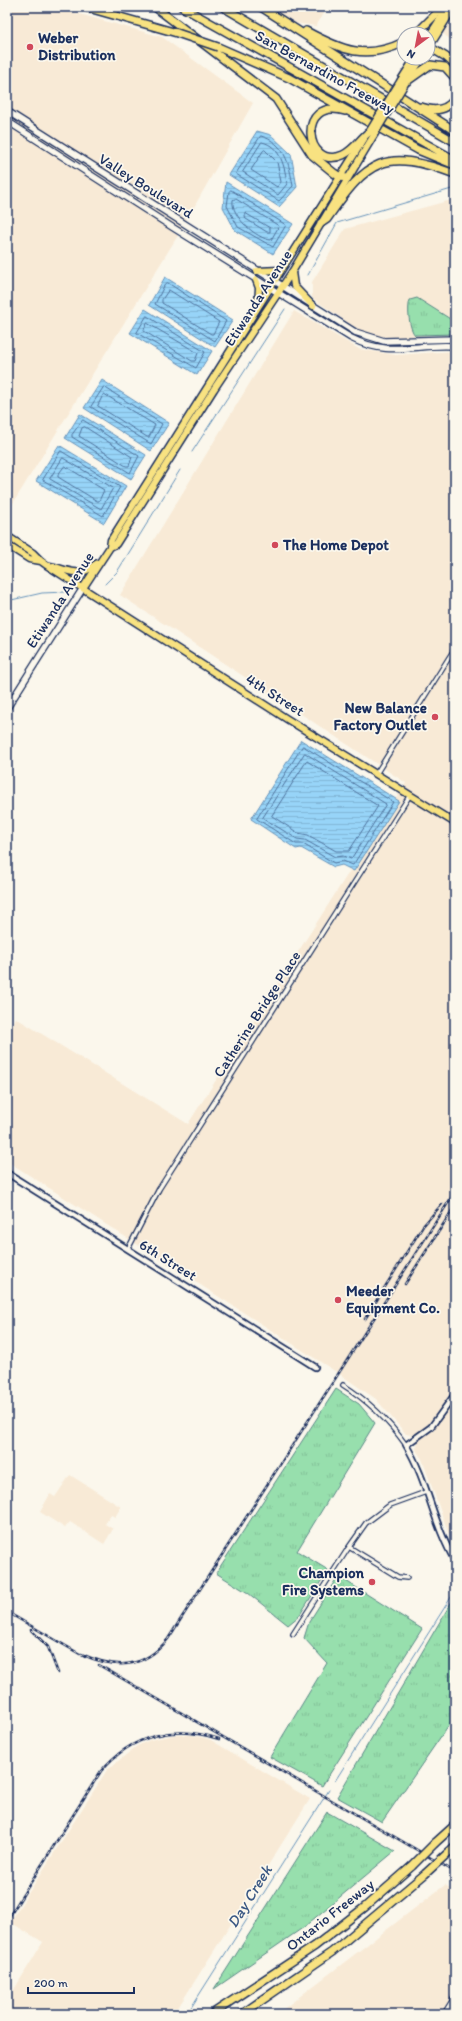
<svg xmlns="http://www.w3.org/2000/svg" width="462" height="2021" font-family="Itim,sans-serif">
<style>
.built{fill:#f8ead6}
.grass{fill:url(#grass-tufts);stroke:#598786}
.water{fill:url(#water-rules);stroke:#6592ba}
.lines{fill:none;stroke-linecap:round;stroke-linejoin:round}
.shore{stroke:#4d719c;stroke-width:1}
.stream{stroke:#6592ba;stroke-width:1}
.minor-casing{stroke:#1b2f5e;stroke-width:6}
.tertiary-casing{stroke:#1b2f5e;stroke-width:8}
.secondary-casing{stroke:#1b2f5e;stroke-width:8}
.primary-casing{stroke:#1b2f5e;stroke-width:9}
.motorway-casing{stroke:#1b2f5e;stroke-width:10}
.minor{stroke:#fbf7ec;stroke-width:3.5}
.tertiary{stroke:#fbf7ec;stroke-width:4.5}
.secondary{stroke:#fbf7ec;stroke-width:5.5}
.primary{stroke:#f8e281;stroke-width:6}
.motorway{stroke:#f8e281;stroke-width:7}
.rail-casing{stroke:#1b2f5e;stroke-width:2.5}
.rail{stroke:#fbf7ec;stroke-width:1;stroke-dasharray:3;stroke-linecap:butt}
.primary-bridge-casing{stroke:#1b2f5e;stroke-width:9;stroke-linecap:butt}
.motorway-bridge-casing{stroke:#1b2f5e;stroke-width:10;stroke-linecap:butt}
.primary-bridge{stroke:#f8e281;stroke-width:6}
.motorway-bridge{stroke:#f8e281;stroke-width:7}
.poi-dot{fill:#d1495b;stroke:#fbf7ec;stroke-width:1.5}
.labels{text-anchor:middle;stroke-width:3.5;stroke-linejoin:round;paint-order:stroke}
.poi-label{font-size:15px;font-weight:bold;fill:#1b2f5e;stroke:#fbf7ec;text-anchor:start}
.street-label{font-size:15px;fill:#1b2f5e;stroke:#fbf7ec}
.water-label{font-size:16px;font-style:italic;fill:#3a5884;stroke:#fbf7ec}
</style>
<defs>
<pattern id="grass-tufts" width="24" height="20" patternUnits="userSpaceOnUse"><rect width="24" height="20" fill="#97dfad"/><path d="M3 7l-1-3M5 7V3M7 7l1-3M15 17l-1-3M17 17v-4M19 17l1-3" fill="none" stroke="#82c097"/></pattern>
<pattern id="water-rules" width="6" height="5" patternUnits="userSpaceOnUse"><rect width="6" height="5" fill="#97d4f8"/><path d="M0 2.5h6" fill="none" stroke="#82b6d7"/></pattern>
</defs>
<rect width="100%" height="100%" fill="#fbf7ec"/>
<filter id="ink" filterUnits="userSpaceOnUse"><feTurbulence type="fractalNoise" baseFrequency=".025" numOctaves="2"/><feDisplacementMap in="SourceGraphic" scale="8" xChannelSelector="R" yChannelSelector="G"/><feConvolveMatrix kernelMatrix="1 2 1 2 8 2 1 2 1" color-interpolation-filters="sRGB"/></filter>
<g filter="url(#ink)">
<path class="built" d="M7 7H54L162 37 253 103 177 237 7 513Z
M270 7H328L316 26 295 23Z
M455 12V43L442 33Z
M455 199V334L415 336 396 339 369 334 356 328 312 298V282L345 229Z
M294 311 359 349 396 355 455 351V1546L448 1532 422 1459 416 1450 417 1444 412 1435 406 1434 376 1399 341 1375 7 1161V1033L16 1018 188 1124 406 783 120 595Z
M70 1475 121 1507 115 1517 111 1515 105 1524 113 1529 104 1544 70 1522 65 1528 40 1512 50 1494 55 1497Z
M174 1735H191L209 1739 310 1799 174 2014H7V2001L43 1942 10 1922 107 1770 137 1746 150 1740Z
M445 1885 455 1891V2014H277Z"/>
<path class="grass" d="M417 298 455 322V334L415 335C409 329 407 308 410 300Z
M336 1389 359 1404 375 1423 297 1551 328 1570 299 1616 288 1625 248 1593 216 1573Z
M338 1576 422 1629 322 1786 270 1757 327 1663 304 1638 309 1622Z
M455 1596V1716L382 1822 337 1797Z
M327 1812 395 1851 304 1927 214 1989Z"/>
<path class="water" d="M257 131 271 135 291 154 297 187 279 207 229 175Z
M226 182 293 224 273 254 235 230 223 207Z
M165 277 233 320 215 347 149 305Z
M145 309 212 351 197 375 130 333Z
M102 380 169 423 151 451 84 408Z
M80 414 146 455 131 479 65 438Z
M59 445 126 486 104 523 36 481Z
M301 740 399 801 354 871 342 865 334 867 301 848 296 849 251 819Z"/>
<g class="lines">
<path class="shore" d="M261 136C285 143 289 163 293 186L279 201 236 174Z
M262 142C281 146 285 168 287 184L278 195 243 172Z
M265 150 277 162 281 182 277 187 251 170 263 151Z
M231 190 286 225 273 247 238 227 227 206 229 192Z
M236 199 279 226 271 240C257 239 230 216 233 200Z
M245 213 270 228V232H267L246 219Z
M168 283 226 321 215 341 155 304 165 284Z
M169 290 219 322 213 334H211L162 303V300Z
M147 316 205 352 196 368 137 333Z
M147 323 198 353 195 361H192L144 331Z
M104 387 162 424 151 444 91 407Z
M104 394 155 425 149 437H147L98 406Z
M83 420 139 456 130 473 72 437V435Z
M85 427 132 457 129 466H126L79 436 82 428Z
M61 451 120 487 103 516 43 480Z
M63 458 113 488 101 509 50 479Z
M65 466 104 490 99 501H97L58 477V475Z
M303 746 393 802 353 865 343 861 334 863 303 844H296L257 819Z
M305 753 386 804 351 859 343 856 335 857 305 840 297 839 263 818Z
M307 761 378 806 349 851H336L308 835 298 833 272 816Z"/>
<path class="stream" d="M308 275 337 223 455 188
M192 452 285 309
M105 584 117 572 180 470
M7 601 42 593 66 592
M335 1781 455 1591
M187 2014 329 1790"/>
<defs>
<path id="minor" d="M376 774 455 648
M128 1249 159 1189 410 795
M343 1385C369 1401 388 1420 406 1445
M349 1547 398 1577 407 1578
M293 1634 349 1547 366 1523 390 1505 426 1492"/>
<path id="tertiary" d="M7 1173 315 1367
M455 1394 431 1427 406 1445C428 1481 433 1524 455 1561"/>
<path id="secondary" d="M7 111 355 332 384 341 455 339
M7 121 172 227 351 338C390 358 415 343 455 346
M7 708 83 588
M445 2014 455 1998"/>
<path id="primary" d="M428 38 448 7
M428 49 454 7
M408 79 422 58
M401 80 415 58
M257 271 280 270
M292 272 294 286 313 306
M256 280 259 288 258 304
M7 536 33 553 41 561 48 566 287 719 455 823
M7 545 29 559 41 561
M110 547 116 544 214 389 292 272 374 135
M50 566C62 568 76 576 87 570 92 567 95 564 100 562
M83 588 110 547 111 540 364 139"/>
<path id="motorway" d="M85 7 177 33
M155 7 276 99 312 155 334 173 340 177 347 178
M182 7 455 160
M223 7 455 142
M261 7 455 131
M306 31C341 50 366 61 404 42
M416 34 443 7
M428 46 446 57 455 65
M218 47 289 78 418 150 455 165
M406 82 430 65 445 67 455 78
M421 107C435 112 447 111 455 98
M345 111C296 96 304 172 343 155 354 150 360 139 369 132
M321 223 327 219C368 159 384 148 455 174
M435 1843 455 1825
M450 1851 455 1846
M212 2014 315 1946 365 1907 412 1866
M242 2014 332 1952 425 1874"/>
</defs>
<use href="#minor" class="minor-casing"/>
<use href="#tertiary" class="tertiary-casing"/>
<use href="#secondary" class="secondary-casing"/>
<use href="#primary" class="primary-casing"/>
<use href="#motorway" class="motorway-casing"/>
<use href="#minor" class="minor"/>
<use href="#tertiary" class="tertiary"/>
<use href="#secondary" class="secondary"/>
<use href="#primary" class="primary"/>
<use href="#motorway" class="motorway"/>
<defs>
<path id="rail" d="M405 1284 455 1206
M365 1319 423 1226 442 1204
M7 1612 85 1657
M31 1630 48 1647 58 1673
M81 1654C115 1669 143 1670 168 1639L455 1192
M99 1665 455 1872
M7 1920 101 1771C131 1735 175 1724 219 1739"/>
</defs>
<use href="#rail" class="rail-casing"/>
<use href="#rail" class="rail"/>
<defs>
<path id="primary-bridge" d="M369 132 401 80
M374 135 406 82"/>
<path id="motorway-bridge" d="M177 33 218 47
M412 1866 435 1843
M425 1874 450 1851"/>
</defs>
<use href="#primary-bridge" class="primary-bridge-casing"/>
<use href="#motorway-bridge" class="motorway-bridge-casing"/>
<use href="#primary-bridge" class="primary-bridge"/>
<use href="#motorway-bridge" class="motorway-bridge"/>
</g>
</g>
<g class="poi-dot">
<circle cx="30" cy="47" r="4"/>
<circle cx="275" cy="545" r="4"/>
<circle cx="435" cy="717" r="4"/>
<circle cx="338" cy="1300" r="4"/>
<circle cx="372" cy="1582" r="4"/>
</g>
<g class="labels">
<g class="poi-label">
<text x="38" y="43">Weber<tspan x="38" dy="17">Distribution</tspan></text>
<text x="283" y="550">The Home Depot</text>
<text x="427" y="713" text-anchor="end">New Balance<tspan x="427" dy="17">Factory Outlet</tspan></text>
<text x="346" y="1296">Meeder<tspan x="346" dy="17">Equipment Co.</tspan></text>
<text x="364" y="1578" text-anchor="end">Champion<tspan x="364" dy="17">Fire Systems</tspan></text>
</g>
<g class="street-label">
<text transform="translate(325 72) rotate(29)" y="5">San Bernardino Freeway</text>
<text transform="translate(146 186) rotate(32)" y="5">Valley Boulevard</text>
<text transform="translate(258 298) rotate(-57)" y="5">Etiwanda Avenue</text>
<text transform="translate(60 600) rotate(-57)" y="5">Etiwanda Avenue</text>
<text transform="translate(275 695) rotate(32)" y="5">4th Street</text>
<text transform="translate(257 1014) rotate(-57)" y="5">Catherine Bridge Place</text>
<text transform="translate(168 1260) rotate(32)" y="5">6th Street</text>
<text transform="translate(330 1915) rotate(-38)" y="5">Ontario Freeway</text>
</g>
<g class="water-label">
<text transform="translate(249 1896) rotate(-58)" y="6">Day Creek</text>
</g>
</g>
<rect width="462" height="2021" fill="none" stroke="#fbf7ec" stroke-width="24"/>
<rect x="12" y="12" width="438" height="1997" fill="none" stroke="#1b2f5e" stroke-width="1.5" filter="url(#ink)"/>
<g transform="translate(416 46) rotate(212)"><circle r="19" fill="#fbf7ec" stroke="#a1a7b3"/>
<path d="M0-3L7 15L0 10L-7 15Z" fill="#d1495b"/>
<text y="-6" font-size="11" font-weight="bold" text-anchor="middle" fill="#1b2f5e">N</text>
</g>
<path d="M28 1987v6h106v-6" fill="none" stroke="#1b2f5e" stroke-width="2"/>
<text x="34" y="1987" font-size="12" fill="#1b2f5e" stroke="#fbf7ec" stroke-width="3" paint-order="stroke">200 m</text>
</svg>
